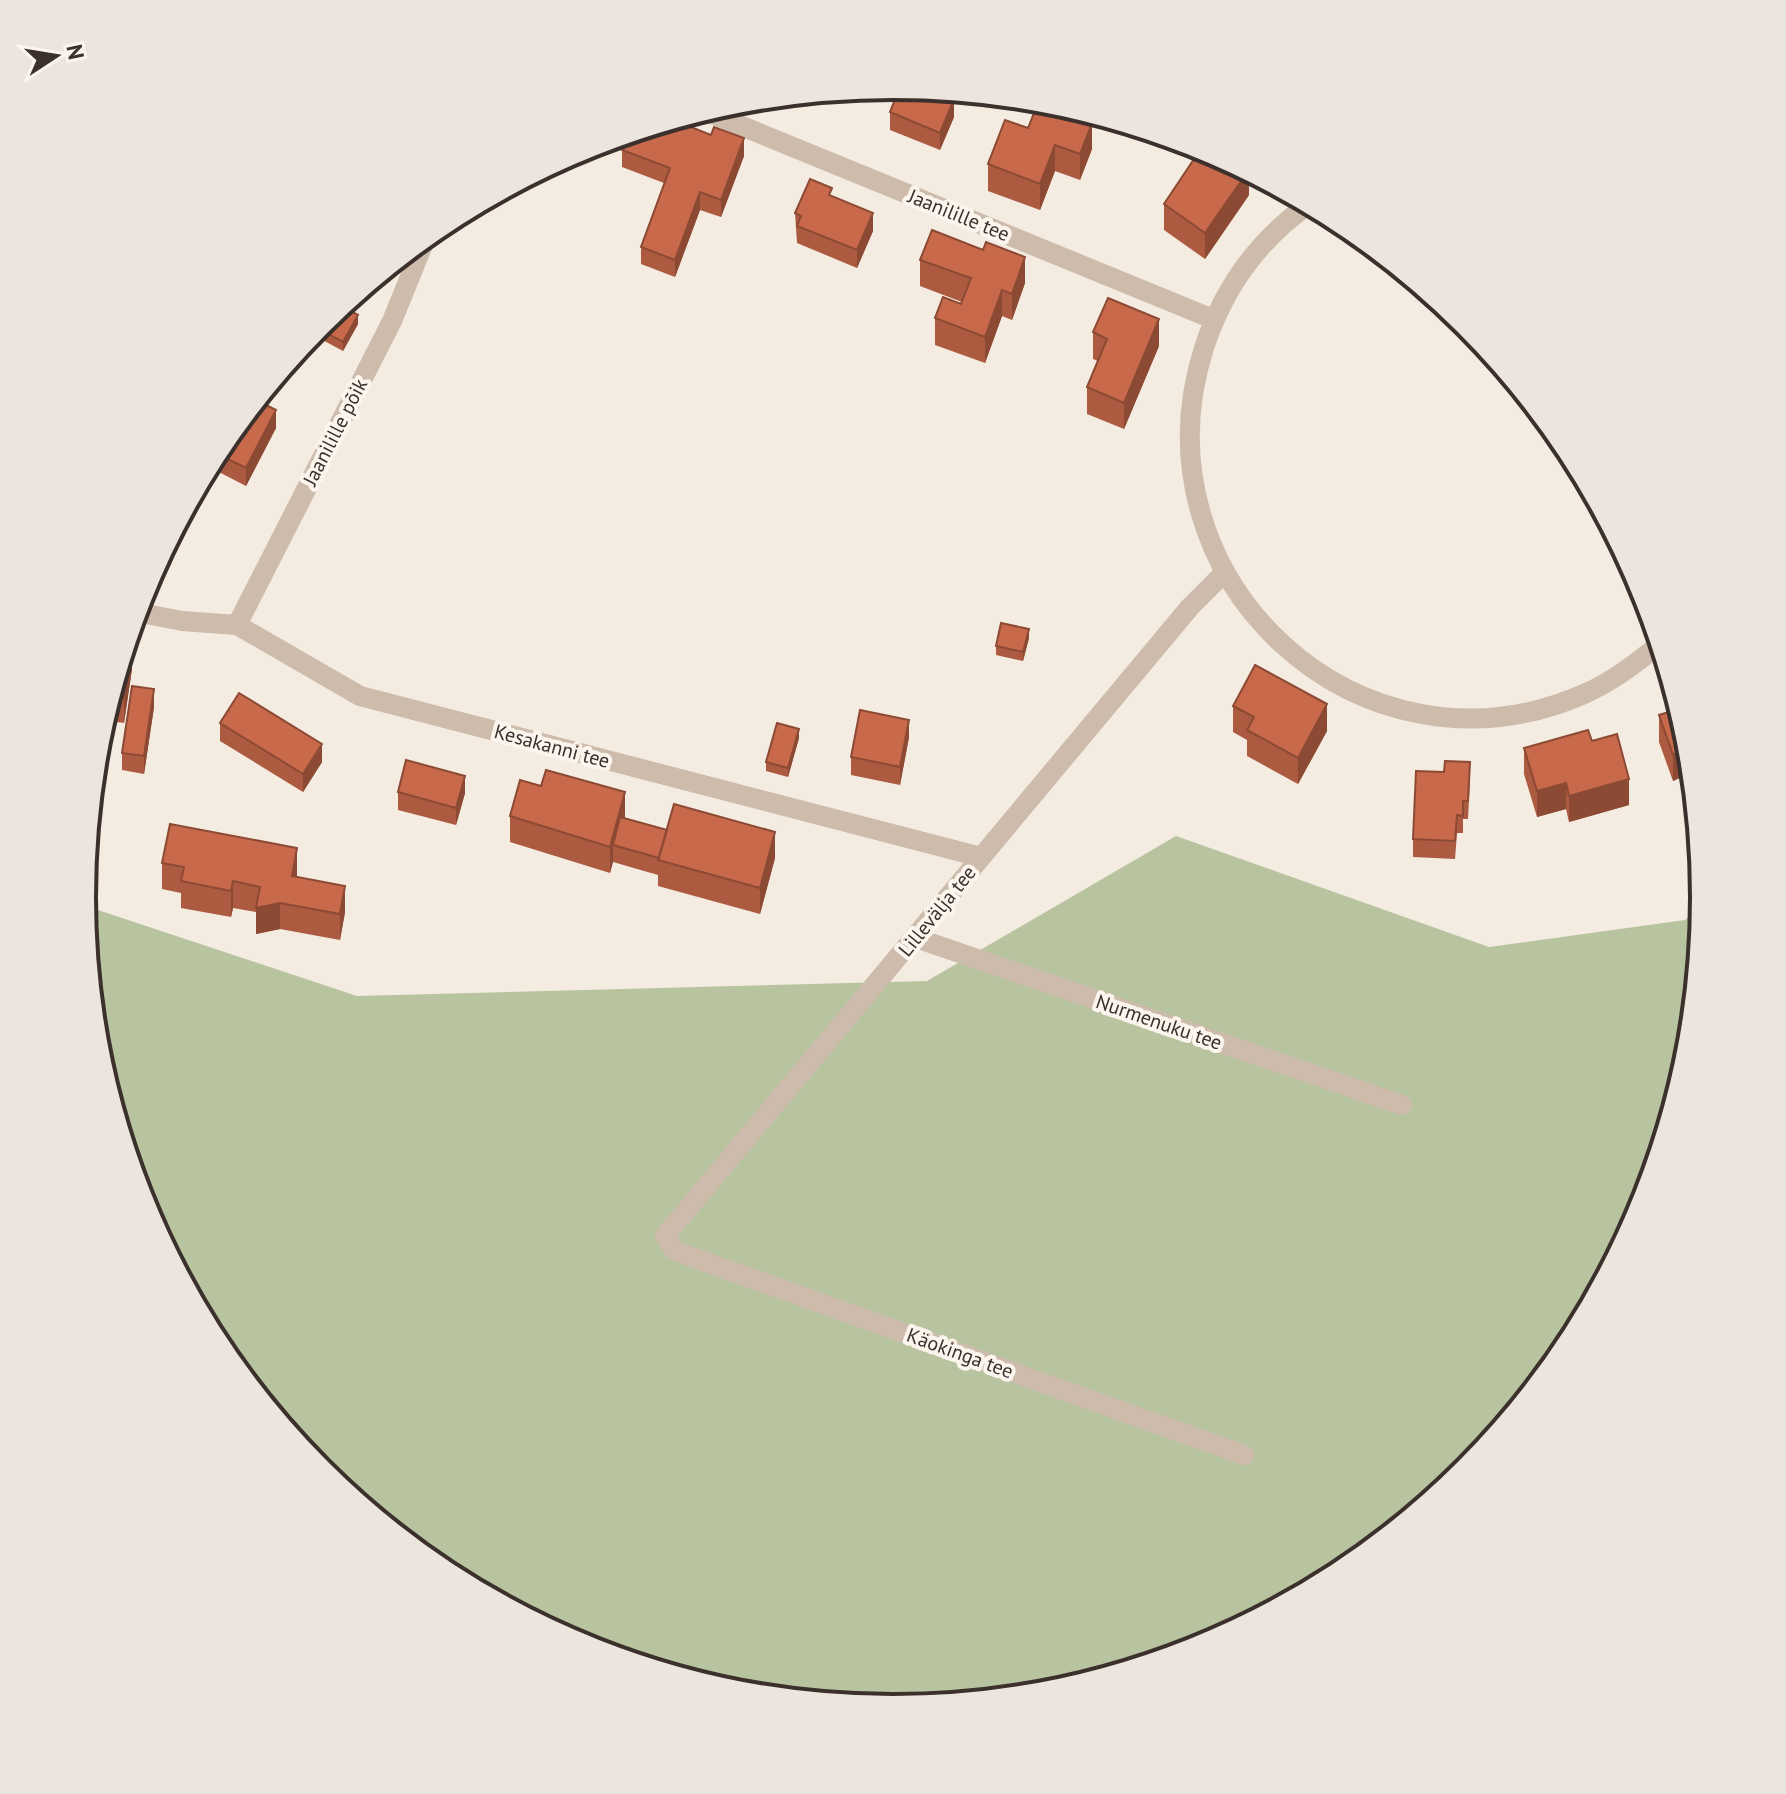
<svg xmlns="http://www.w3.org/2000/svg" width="1786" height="1794" font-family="'PT Sans',sans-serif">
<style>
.green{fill:#b8c4a0}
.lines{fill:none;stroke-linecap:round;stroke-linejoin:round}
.street{stroke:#cdbbac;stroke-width:20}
.wall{fill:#ac5a40}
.shaded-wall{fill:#8c4a34}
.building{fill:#c8694b;stroke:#8c4a34;stroke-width:2}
.labels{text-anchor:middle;stroke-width:8;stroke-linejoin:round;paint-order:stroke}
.street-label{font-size:20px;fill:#3b302b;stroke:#fbf5ee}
.rim{fill:none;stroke:#3b302b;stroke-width:4}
</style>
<rect width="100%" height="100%" fill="#f4ebe1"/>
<path class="green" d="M1176 836 1489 947 1685 920 1704 902 1688 1056 1642 1208 1567 1348 1466 1471 1343 1572 1203 1646 1051 1692 893 1708 734 1692 582 1646 442 1571 319 1470 218 1347 144 1207 98 1055 82 896 95 909 357 996 927 981Z"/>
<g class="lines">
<path class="street" d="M705 111 1213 319
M1309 204C1258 240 1223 289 1204 348 1130 579 1361 792 1584 694 1612 682 1636 663 1660 644
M1223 574 1190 607 665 1236 675 1251 1244 1455
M136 612 182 621 237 625 360 696 981 857
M237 625 392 321 427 235
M916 938 1402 1105"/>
</g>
<path class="wall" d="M827 93 824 101 808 94Z
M890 112 954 117 940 150 890 130Z
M1028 128 1092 149 1080 180 1055 171 1040 210 988 191V164Z
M622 150 744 156 721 217 700 210 675 277 641 264V247L664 183 622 167Z
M1249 172V195L1205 259 1164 230V204Z
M832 196 873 231 857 268 797 243 795 213Z
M920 260 1025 283 1012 320 1002 316 985 363 935 345V318L961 304 962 302 920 286Z
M358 324 343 351 317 337V328Z
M1093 332 1159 346 1124 429 1087 414V387L1098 361 1093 359Z
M276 428 246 486 213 469V458L219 446Z
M1029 638 1023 661 996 655V646Z
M127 642 132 669 124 723 103 720Z
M1233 706 1327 731 1298 784 1247 756V740L1233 732Z
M154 707 144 774 122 770V753Z
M1659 715 1688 739 1692 772 1673 781 1659 742Z
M220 723 322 762 303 792 220 741Z
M909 737 900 785 851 775V757Z
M799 738 788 777 766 771V762Z
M1592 741 1629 805 1569 822 1566 809 1537 817 1524 774V748Z
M1470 780 1468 819H1463V833H1457L1455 859 1413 857V839Z
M398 792 465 793 456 825 398 810Z
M510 816 625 819 775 858 760 914 658 886V875L613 862 610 873 510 842Z
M162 863 297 874V877L345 912 340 940 280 929 256 934V912L233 908 231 917 181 908V893L162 889Z"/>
<path class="shaded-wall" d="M954 99V117L940 150V133Z
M1092 123V149L1080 180V154Z
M744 138V156L721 217V200Z
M1055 145V171L1040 210V184Z
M1248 171 1249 172V195L1205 259V233Z
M700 192V210L675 277V260Z
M873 213V231L857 268V250Z
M1025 257V283L1012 320V294Z
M1002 290V316L985 363V337Z
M358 315V324L343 351V342Z
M1159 319V346L1124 429V403Z
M276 410V428L246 486V468Z
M1029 629V638L1023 661V652Z
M132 642V669L124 723V697Z
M154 689V707L144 774V756Z
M1327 704V731L1298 784V758Z
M909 720V737L900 785V767Z
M799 729V738L788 777V768Z
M322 744V762L303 792V774Z
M1689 747 1692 772 1673 781V755Z
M465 776V793L456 825V808Z
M1629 779V805L1569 822V796Z
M1566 783V809L1537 817V791Z
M625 792V818L613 845V862L610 873V847Z
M775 832V858L760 914V888Z
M297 848V874L292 902V876Z
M233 881V908L231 917V891Z
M345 886V912L340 940V914Z
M280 903V929L256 934V908Z"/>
<path class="building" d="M900 87 929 90 954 99 940 133 890 112Z
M1038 103 1092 123 1080 154 1055 145 1040 184 988 164 1005 120 1028 128Z
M673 120 711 135 714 127 744 138 721 200 700 192 675 260 641 247 670 168 622 150 627 134Z
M1202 147 1248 171 1205 233 1164 204Z
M810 179 832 188 829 195 873 213 857 250 797 226 801 216 795 213Z
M932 230 983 250 986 242 1025 257 1012 294 1002 290 985 337 935 318 943 297 961 304 971 278 920 260Z
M1108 298 1159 319 1124 403 1087 387 1107 339 1093 332Z
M341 306 358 315 343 342 317 328 320 323Z
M256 400 276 410 246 468 215 453 219 446Z
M1001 623 1029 629 1023 652 996 646Z
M127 642H132L124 697 111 695Z
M1255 665 1327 704 1298 758 1247 730 1254 717 1233 706Z
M132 686 154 689 144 756 122 753Z
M239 693 322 744 303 774 220 723Z
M1679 709 1688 739 1689 747 1673 755 1659 715Z
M860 710 909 720 900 767 851 757Z
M777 723 799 729 788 768 766 762Z
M1588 730 1592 741 1617 734 1629 779 1569 796 1566 783 1537 791 1524 748Z
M406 760 465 776 456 808 398 792Z
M1445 761 1470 762 1468 801H1463V816L1457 815 1455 841 1413 839 1416 771 1444 772Z
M546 770 625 792 610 847 510 816 520 780 541 786Z
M674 804 775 832 760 888 658 860Z
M620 817 667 830 659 858 613 845Z
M170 824 297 848 292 876 345 886 340 914 280 903 256 908 260 887 233 881 231 891 181 881 184 867 162 863Z"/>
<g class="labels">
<g class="street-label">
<text transform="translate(959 215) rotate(22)" y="7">Jaanilille tee</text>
<text transform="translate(335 432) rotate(-63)" y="7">Jaanilille põik</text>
<text transform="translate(552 746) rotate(15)" y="7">Kesakanni tee</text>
<text transform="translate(937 911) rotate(-51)" y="7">Lillevälja tee</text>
<text transform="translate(1159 1022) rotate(19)" y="7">Nurmenuku tee</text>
<text transform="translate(960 1353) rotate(20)" y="7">Käokinga tee</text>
</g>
</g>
<path d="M0 0H1786V1794H0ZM96 897a797 797 0 1 1 1594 0a797 797 0 1 1-1594 0Z" fill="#ece5de" fill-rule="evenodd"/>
<path class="rim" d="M96 897a797 797 0 1 1 1594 0a797 797 0 1 1-1594 0Z"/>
<g transform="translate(56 56) rotate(78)" stroke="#fbf5ee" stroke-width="6" paint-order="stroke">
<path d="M0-6L14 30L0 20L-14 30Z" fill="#3b302b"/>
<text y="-12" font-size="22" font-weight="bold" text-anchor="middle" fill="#3b302b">N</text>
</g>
</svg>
